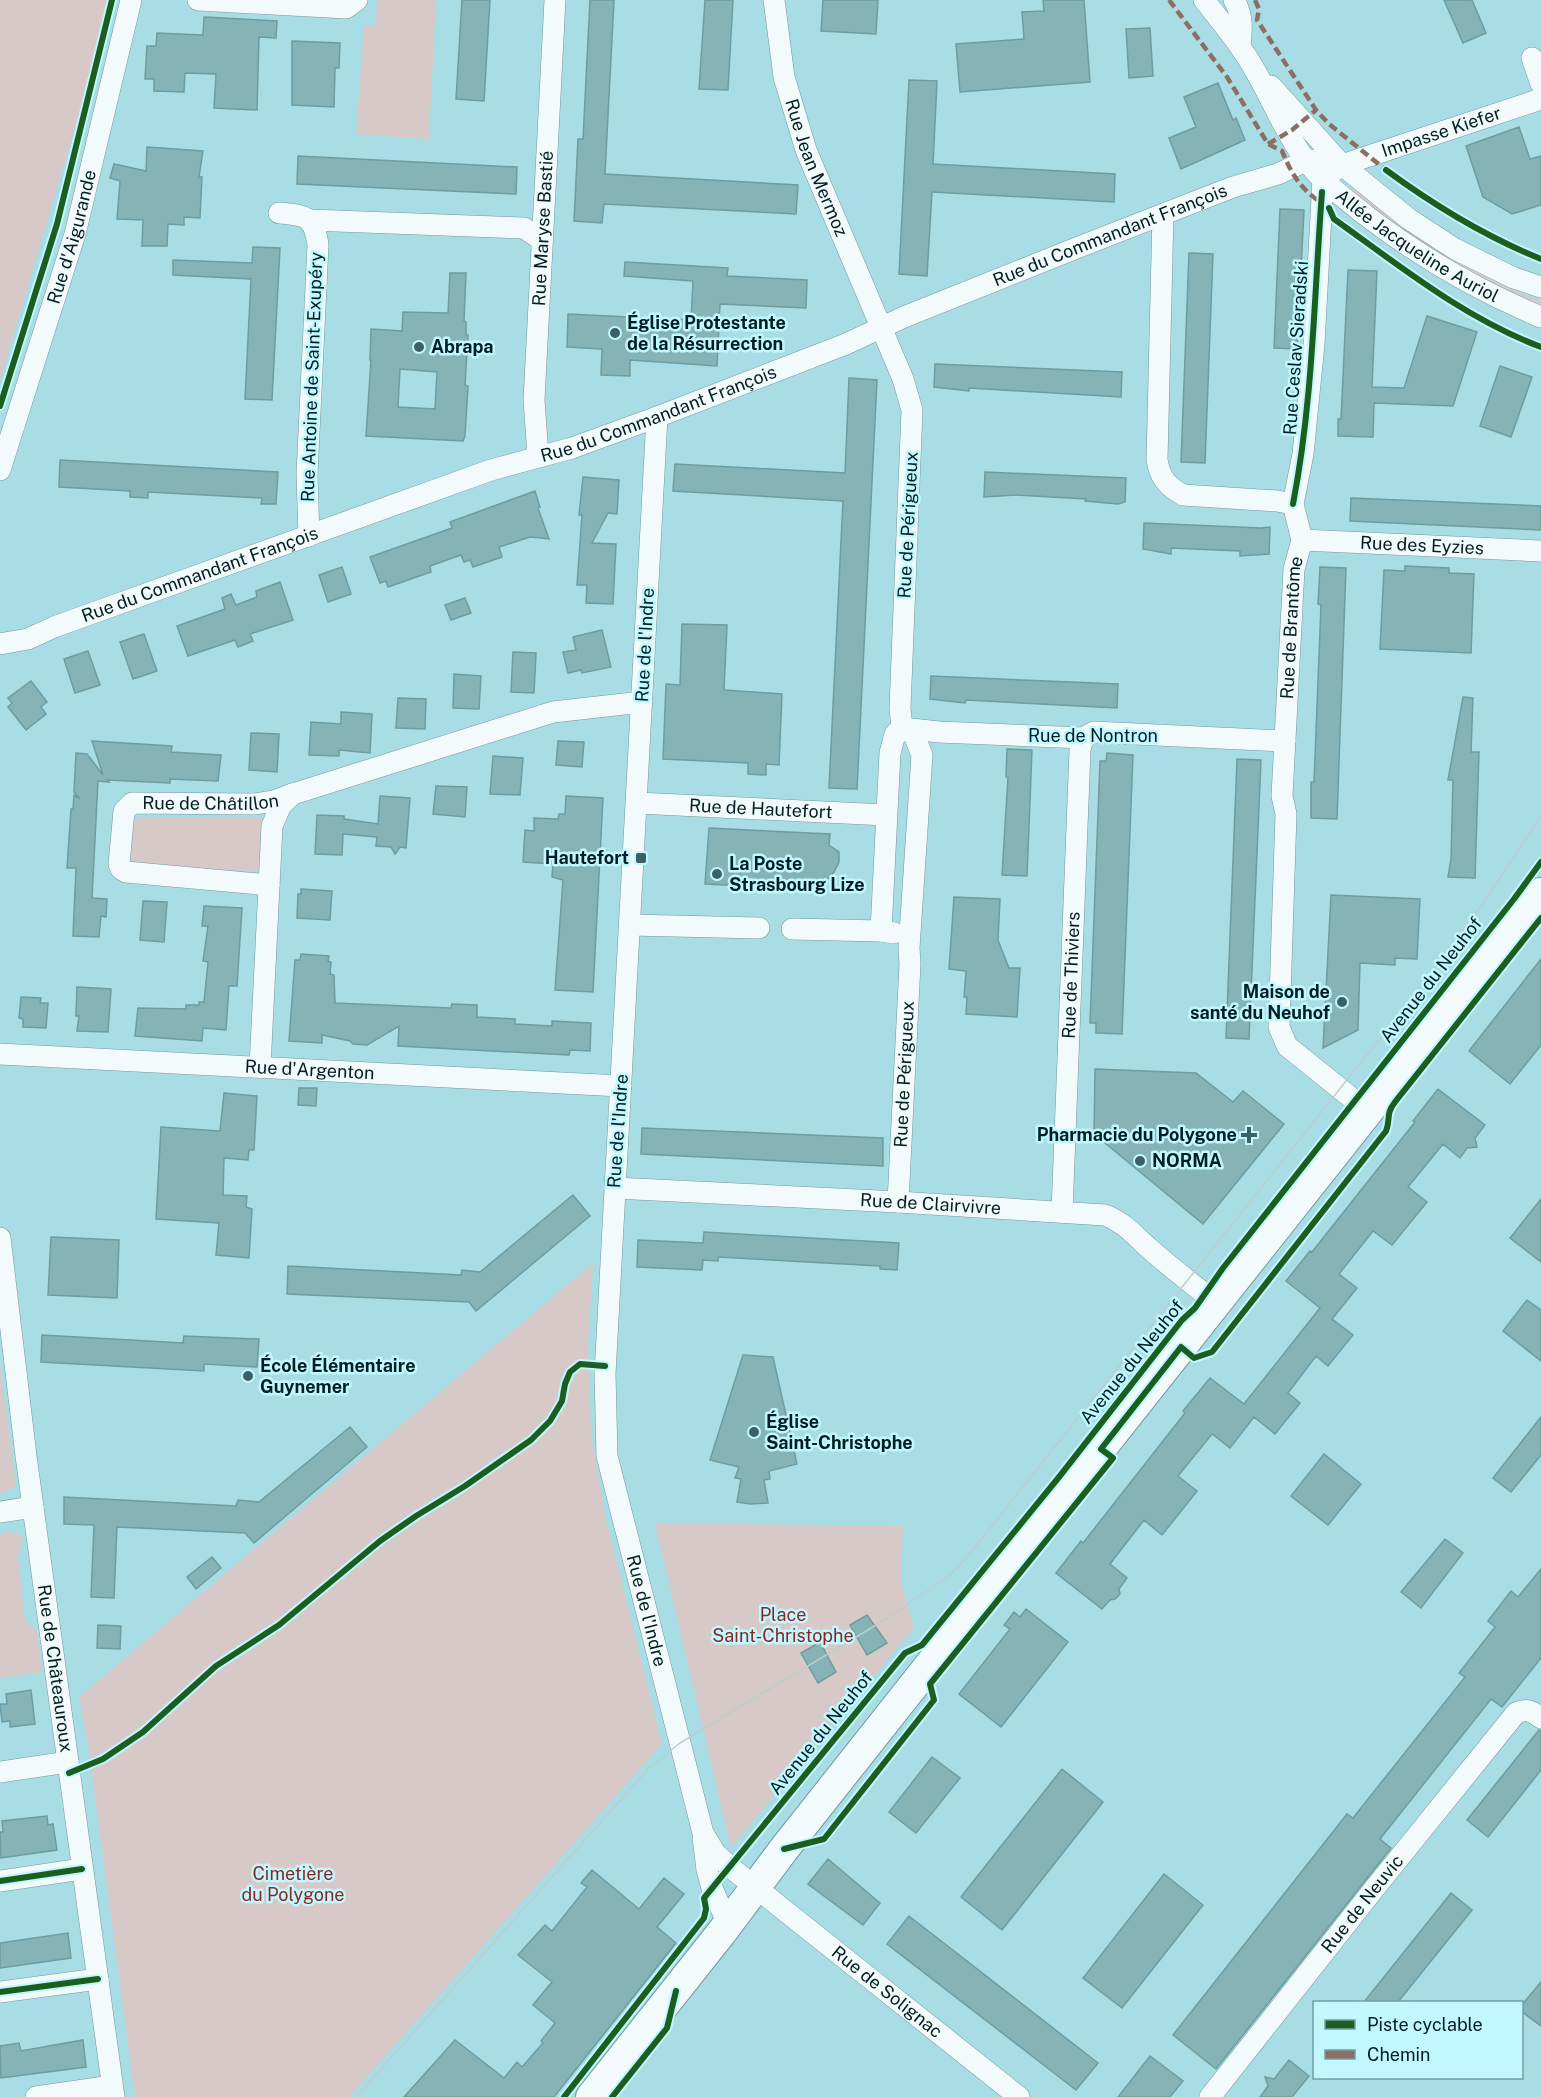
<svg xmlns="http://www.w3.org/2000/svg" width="1541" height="2097" font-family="'Public Sans',sans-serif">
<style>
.green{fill:#d6c9c8}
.building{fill:#86b4b6;stroke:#6f9c9e;stroke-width:1.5;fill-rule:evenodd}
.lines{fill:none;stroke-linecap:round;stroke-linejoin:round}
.street-casing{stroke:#73989e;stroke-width:22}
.secondary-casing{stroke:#73989e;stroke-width:32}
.street{stroke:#f2fafb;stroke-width:21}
.secondary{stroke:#f2fafb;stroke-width:30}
.tram{stroke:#bdcdcf;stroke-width:1.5}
.quiet{stroke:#8d6e63;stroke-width:4.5;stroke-dasharray:9 4.5;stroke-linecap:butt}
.cycleway-casing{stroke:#c1f7ff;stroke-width:10}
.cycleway{stroke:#1b5e20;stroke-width:6}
.poi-dot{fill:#3b6167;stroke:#c1f7ff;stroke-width:2}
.labels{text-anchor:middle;stroke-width:5;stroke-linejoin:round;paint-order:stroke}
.street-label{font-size:18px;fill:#001e23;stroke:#c1f7ff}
.poi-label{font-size:18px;font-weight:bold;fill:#001e23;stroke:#c1f7ff;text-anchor:start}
.park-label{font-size:18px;fill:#892721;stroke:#c1f7ff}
</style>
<rect width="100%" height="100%" fill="#a9dde5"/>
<path class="green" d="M0 0H113L0 381Z
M377 0H436L429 139 356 134 364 25H376Z
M1355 187C1413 232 1471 276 1541 301V306L1494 286 1437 255 1349 193Z
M261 817 264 820 262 866 257 871 135 865 132 860 133 823 138 818Z
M593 1263 588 1345 591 1432 606 1520 662 1744 349 2097H135L88 1744 79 1697Z
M0 1364 16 1486 0 1494Z
M655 1523 903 1526 901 1582 914 1628 731 1848Z
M7 1531 23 1536 18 1558 25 1620 37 1632 42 1672 0 1678V1535Z"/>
<path class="building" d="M462 0H490L484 101 456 99Z
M590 0H614L605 174 798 185 796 214 604 204 602 223 574 221 578 139H583Z
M705 0H733L728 90 699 89Z
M823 0H878L876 34 821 31Z
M1043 0H1084L1090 82 960 92 956 44 1024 39 1022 12 1044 11Z
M1444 0H1472L1486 33 1463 43Z
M204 17 277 21 276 38 259 37 257 110 214 108 216 74 185 73 184 92 154 91V79H145L147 46H156L157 33 203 35Z
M1150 28 1153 76 1129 78 1126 29Z
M292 41 340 43 339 68H335L334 107 292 105Z
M909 80 937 81 933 164 1115 174 1114 202 932 192 927 276 899 274Z
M1218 83 1233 120 1236 118 1245 140 1181 169 1169 138 1196 127 1184 97Z
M1519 127 1530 159 1541 156V205L1512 214 1483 197 1466 146Z
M147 147 203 151 199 177H202L200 218 184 217V225L168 224 167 246H142L143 220 117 219 120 181 110 178 114 164 146 171Z
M298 156 517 167 516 194 297 184Z
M1280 209 1304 210 1297 349 1274 348Z
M253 247 280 248 272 400 245 399 251 279 173 275V260L252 263Z
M1189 253 1213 254 1205 463 1181 462Z
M625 262 728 268 727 276 807 280 806 308 720 304 717 366 630 360V376L601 375 602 349 567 347 568 314 691 320 693 281 624 276Z
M1348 270 1377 271 1372 387 1404 388 1427 316 1477 332 1453 406 1374 403 1373 437 1338 436V419H1341Z
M450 273H466L464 321 466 322V335H468L465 385 468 386 465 436 463 441 366 436 371 360H370L371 329 402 331 403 312 448 313ZM400 369 437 372 435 409 398 407Z
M935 364 1122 372 1121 397 969 388V391L934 387Z
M1500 366 1532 377 1511 437 1480 426Z
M849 378 877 380 857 789 829 788 843 501 673 491 675 464 845 473Z
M60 460 278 472 276 504H261L262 498 148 492V498L130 497V491L59 487Z
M985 472 1126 478 1125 502 1118 504 1085 501 1086 499 1016 495 984 497Z
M583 477 619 480 617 514 608 513 592 543 616 544 613 604 586 603 587 585H577L582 515H579Z
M535 491 540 507 538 508 549 539 530 537 499 547 502 557 473 567 470 560 464 562 461 555 430 566 431 572 388 587 386 581 380 583 370 557 452 528 450 522Z
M1351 498 1541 506V530L1350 521Z
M1144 523 1261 528 1270 527 1269 554 1240 556V551L1171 548V554L1143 549Z
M1405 566 1449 568V573L1474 574 1471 653 1380 649 1384 570 1405 571Z
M342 567 351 594 328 602 319 575Z
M1320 567 1346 568 1337 819 1311 818V782H1314L1321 605 1318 604Z
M280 582 293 620 250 634 253 641 238 647 235 640 188 656 177 626 225 609 222 598 231 594 236 605 257 597 256 591Z
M465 598 471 613 451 620 445 605Z
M682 624 727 625 724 690 782 694 779 765 766 764V775L748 774V763L663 759 666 684 680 685Z
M602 630 611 667 582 673 581 670 568 673 563 652 576 650 573 637Z
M144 634 157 671 133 679 120 642Z
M88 651 100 685 75 693 64 659Z
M513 652 536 653 534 693 511 692Z
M454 674 481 676 479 709 453 708Z
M931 676 1118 684 1117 708 966 700 965 703 930 699Z
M31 681 47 702 41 707 46 714 26 730 8 707 12 703 8 698Z
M1463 697 1473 698 1471 752H1479L1475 878 1448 877 1451 859 1453 780H1448Z
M398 698 426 699 425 729 396 728Z
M341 712 372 714 370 753 339 750V756L309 755 311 722 341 724Z
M251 733 279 734 277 772 249 770Z
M92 741 172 746 171 752 221 755 218 781 170 779V783L107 780 109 782 98 781 92 898 107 899 106 917 101 916 99 937 73 936 76 868H67L71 809H73L74 795 80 799 74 792 76 753 87 754 103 775Z
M558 741 584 742 582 767 556 765Z
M1007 749 1032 750 1027 876 1002 875 1008 777H1006Z
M1107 753 1133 755 1122 1034 1096 1033V1023H1090L1100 761H1106Z
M493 756 523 758 520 795 490 794Z
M1237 759 1261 760 1249 1039 1226 1038Z
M436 786 467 787 465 817 433 814Z
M380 796 410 798 406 848 400 847 395 854 391 847 376 846 377 837 343 834 342 855 315 854 317 815 344 816V819L378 824Z
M566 796 603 798 593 992 555 990 563 880 552 877 553 864 523 862 525 830 534 831V818L558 819 559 814H565Z
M709 828 830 834 829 845 839 852V862L834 872 825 882 814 887 802 889 705 884Z
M301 889 332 891 330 920 297 918 298 894H301Z
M1331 895 1420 899 1417 959 1395 958V965L1360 963 1358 1030 1323 1048Z
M954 897 1000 899 998 940 1009 968H1020L1017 1017 966 1014 967 997H964L966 971 949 969Z
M143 901 167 902 164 942 140 940Z
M204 906 242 908 237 986H229L226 1030 203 1028 202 1041 135 1036 138 1008 186 1009V1005H199V1002H204L208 962 203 961 208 926H202Z
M301 954 329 956 328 961 331 962 330 974 334 975 335 1003 451 1008 452 1004 477 1005V1017L515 1019V1024L552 1026V1021L591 1023 590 1051 570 1050 569 1055 398 1046 399 1026 367 1045 353 1044 350 1041 322 1035V1043L289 1041 295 960H300Z
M1541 959V1045L1510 1084 1469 1051Z
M77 987 111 989 108 1032 77 1031 79 1016H76Z
M21 997 41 998 40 1003H48L46 1028 23 1027V1019L19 1018Z
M1095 1069 1196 1073 1233 1102 1243 1091 1284 1124 1203 1224 1094 1134Z
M299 1088H317L316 1106 298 1105Z
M1438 1089 1485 1125 1475 1138 1477 1147 1467 1148 1460 1158 1443 1144 1408 1187 1427 1202 1392 1245 1373 1231 1339 1274 1357 1288 1332 1319 1353 1335 1328 1366 1316 1356 1288 1393 1300 1403 1275 1434 1254 1417 1230 1448 1212 1434 1178 1476 1197 1491 1162 1535 1144 1520 1110 1564 1127 1578 1119 1589 1120 1594 1115 1599 1110 1600 1102 1609 1056 1573 1081 1541 1083 1543 1185 1413 1183 1411 1210 1378 1244 1404 1320 1308 1286 1281 1310 1251 1312 1252 1415 1122 1413 1121Z
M224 1093 257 1096 254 1150H249L248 1160 224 1158 223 1195 247 1196 246 1207 252 1209 249 1258 216 1255 219 1223 156 1219 161 1127 220 1131Z
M642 1128 883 1138V1166L641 1154Z
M573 1195 590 1216 476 1311 469 1302 287 1294 288 1266 461 1275 462 1270 480 1272Z
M1541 1199V1262L1510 1238Z
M704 1232 899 1243 897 1270 880 1269V1266L718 1257V1261L703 1260 702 1270 637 1267 638 1240 703 1243Z
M51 1237 119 1240 117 1298 48 1295Z
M1527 1300 1541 1310V1361L1503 1331Z
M42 1335 183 1343 184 1336 259 1339 257 1367 204 1364V1371L41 1362Z
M743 1355 773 1357 797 1464 769 1471 770 1479 764 1480 768 1503 751 1504 737 1502 741 1479 735 1478 739 1467 710 1460Z
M1541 1417V1455L1511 1492 1493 1478Z
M350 1427 367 1447 254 1543 245 1533 117 1527 114 1598 91 1597 94 1525 64 1524V1497L236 1506 238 1500 259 1502Z
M1324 1454 1361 1484 1328 1525 1291 1496Z
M1445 1539 1463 1553 1421 1608 1401 1592Z
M212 1557 221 1568 196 1589 187 1577Z
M1541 1569V1658L1502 1707 1491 1699 1380 1839 1391 1848 1216 2069 1173 2035 1347 1814 1353 1818 1465 1677 1459 1673 1495 1627 1488 1621 1511 1591 1518 1597Z
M1026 1609 1068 1642 1001 1727 959 1694 1010 1629 1004 1625 1014 1612 1020 1617Z
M867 1615 887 1643 867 1655 850 1625Z
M98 1625 121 1626 120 1649 97 1648Z
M820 1642 836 1672 818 1683 801 1653Z
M31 1690 35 1724 10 1727V1721L2 1722 0 1704H7L6 1694Z
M1539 1730 1541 1731V1770L1488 1837 1467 1820Z
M932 1757 960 1778 916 1833 889 1812Z
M1062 1769 1103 1802 1002 1930 961 1897Z
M47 1816 48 1825 53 1824 57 1850 1 1858 0 1832H3L2 1821Z
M828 1859 880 1903 863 1925 808 1884Z
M592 1870 639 1909 664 1878 684 1894 657 1927 676 1943 554 2097H404L455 2040 504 2078 517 2062 522 2067 543 2043 541 2041 555 2023 533 2005 552 1982 518 1955 545 1925 552 1931 587 1887 581 1883Z
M1164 1874 1203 1905 1122 2008 1083 1978Z
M1451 1893 1472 1910 1398 2002H1364Z
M909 1916 1098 2063 1076 2090 887 1944Z
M68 1933 71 1958 0 1968V1943Z
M1541 1982V2026L1521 2011V2006Z
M83 2040 86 2067 1 2078 0 2046 19 2043 21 2051Z
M1150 2056 1183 2081 1170 2097H1118Z
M1289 2060 1309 2076 1292 2097H1260L1268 2086 1265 2077 1274 2079Z"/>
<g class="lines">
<defs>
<g id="street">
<path d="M198 0 346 8 357 0"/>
<path id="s1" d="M774 0 784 77 806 150 903 379 912 410 900 708 902 728"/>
<path id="s2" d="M1204 0C1220 20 1237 40 1250 62 1270 94 1282 128 1304 158 1320 180 1343 197 1364 214 1420 257 1476 290 1541 317"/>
<path d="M1234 0C1243 15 1242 30 1240 46"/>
<path d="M1532 58 1541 84"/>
<path d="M1271 86 1342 165 1409 219 1455 249 1514 278 1541 287"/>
<path d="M279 213C306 215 314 216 318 245L307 474 309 536"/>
<path d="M1163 215 1157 460C1160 478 1167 486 1183 495L1277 501 1293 504"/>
<path d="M310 220 524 228 542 240"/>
<path id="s3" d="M657 417 605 1374 607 1456 703 1833 715 1853 730 1867 1019 2097"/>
<path id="s4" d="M538 456 534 400 555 0"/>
<path id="s5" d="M0 470 75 234 131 0"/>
<path id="s6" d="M1302 540 1541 551"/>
<path id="s7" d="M0 644 28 639 54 627 491 470 572 448 657 417 846 344 904 317 1079 247 1233 187 1278 174 1299 164 1305 159 1342 165"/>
<path d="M902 728 939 732 1083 738 1094 732 1285 741"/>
<path id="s8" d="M637 803 886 815"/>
<path id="s9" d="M269 885 126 872 121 869 119 864 124 811 132 803 254 804 274 801 292 794"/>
<path d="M630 925 759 928"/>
<path d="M792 929 881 931 894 933"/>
<path d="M881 931 890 753 895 734 902 728"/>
<path id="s10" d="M0 1054 621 1086"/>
<path d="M260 1067 272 826 281 805 293 794 553 712 642 702"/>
<path id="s11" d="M1369 1112 1287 1046 1279 1027 1286 814 1282 796 1294 569 1302 540 1293 504 1303 454 1314 344 1323 179 1342 165 1541 99"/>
<path id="s12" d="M615 1188 898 1202 1105 1215C1124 1222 1135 1236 1150 1249 1171 1268 1194 1285 1216 1303"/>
<path id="s13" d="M898 1202 910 964 909 948 922 755 914 735 902 728"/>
<path id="s14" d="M1062 1212 1080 750 1083 738"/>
<path id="s15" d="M0 1238 26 1456 114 2097"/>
<path d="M0 1512 33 1507"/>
<path d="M0 1772 68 1762"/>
<path d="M703 1837 707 1870 712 1888 728 1924"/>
<path d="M0 1881 82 1869"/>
<path d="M0 1992 98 1979"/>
<path d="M36 2097 112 2086"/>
<path id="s16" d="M1210 2097 1374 1889 1516 1713C1528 1708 1531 1711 1541 1718"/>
</g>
<path id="secondary" d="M591 2097 722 1932 784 1849 1541 893"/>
</defs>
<use href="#street" class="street-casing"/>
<use href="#secondary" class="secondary-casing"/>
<use href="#street" class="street"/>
<use href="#secondary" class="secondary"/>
<path class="tram" d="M356 2097 649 1768 680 1743 886 1619 950 1575 968 1556 1405 1007 1488 896 1541 816"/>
<path class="quiet" d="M1169 0 1227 77 1268 144 1282 151C1293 177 1300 188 1324 205
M1255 0 1259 9 1257 20 1316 110 1329 124 1386 170
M1268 144 1292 130 1316 110"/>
<defs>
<path id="cycleway" d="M1386 170C1435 206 1484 236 1541 259
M1329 208 1334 219C1400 266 1464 318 1541 347
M0 406 57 224 112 0
M1293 504C1313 401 1314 297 1322 192
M69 1773 103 1759 143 1732 216 1666 279 1625 380 1541 416 1516 465 1486 531 1440 550 1421 562 1401 565 1384 570 1372 580 1364 605 1366
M784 1849 824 1839 934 1700 930 1684 1113 1458 1101 1449 1181 1347 1194 1358 1212 1352 1386 1131C1391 1119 1385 1115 1395 1102L1541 918
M0 1881 82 1869
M0 1992 98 1979
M564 2097 704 1918 706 1909 704 1898 905 1653 922 1645 1059 1477 1182 1320 1195 1308 1223 1268 1514 899 1541 862
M612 2097 667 2028 676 1991"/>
</defs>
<use href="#cycleway" class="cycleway-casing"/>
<use href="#cycleway" class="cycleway"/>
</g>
<g class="poi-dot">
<circle cx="615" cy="333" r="6"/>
<circle cx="419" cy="347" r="6"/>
<rect x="635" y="852" width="12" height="12" rx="3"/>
<circle cx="717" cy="874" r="6"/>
<circle cx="1342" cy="1002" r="6"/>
<path d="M1246 1126h6v6h6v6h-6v6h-6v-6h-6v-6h6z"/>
<circle cx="1140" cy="1161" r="6"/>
<circle cx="248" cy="1376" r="6"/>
<circle cx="754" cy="1432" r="6"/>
</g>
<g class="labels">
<g class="street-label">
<text dy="6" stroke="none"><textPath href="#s11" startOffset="1107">Impasse Kiefer</textPath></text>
<text dy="6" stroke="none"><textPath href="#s1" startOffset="174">Rue Jean Mermoz</textPath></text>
<text dy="6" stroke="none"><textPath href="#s4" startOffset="228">Rue Maryse Bastié</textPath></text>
<text dy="6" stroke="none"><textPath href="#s5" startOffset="244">Rue d'Aigurande</textPath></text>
<text dy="6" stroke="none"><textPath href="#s7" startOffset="1184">Rue du Commandant François</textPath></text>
<text dy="6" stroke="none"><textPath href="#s2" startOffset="332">Allée Jacqueline Auriol</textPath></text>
<text transform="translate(1296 348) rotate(-86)" y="6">Rue Ceslav Sieradski</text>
<text transform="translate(312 377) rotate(-88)" y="6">Rue Antoine de Saint-Exupéry</text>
<text dy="6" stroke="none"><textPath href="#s7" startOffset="698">Rue du Commandant François</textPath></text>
<text transform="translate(908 525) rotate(-87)" y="6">Rue de Périgueux</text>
<text dy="6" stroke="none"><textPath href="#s6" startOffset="120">Rue des Eyzies</textPath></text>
<text dy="6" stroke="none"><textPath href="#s7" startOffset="212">Rue du Commandant François</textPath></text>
<text dy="6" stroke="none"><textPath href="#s11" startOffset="526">Rue de Brantôme</textPath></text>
<text transform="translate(645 645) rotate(-87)" y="6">Rue de l'Indre</text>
<text x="1093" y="742">Rue de Nontron</text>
<text dy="6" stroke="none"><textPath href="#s9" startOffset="298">Rue de Châtillon</textPath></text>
<text dy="6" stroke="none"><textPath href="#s8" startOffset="124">Rue de Hautefort</textPath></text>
<text dy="6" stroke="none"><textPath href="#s14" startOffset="237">Rue de Thiviers</textPath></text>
<text transform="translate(1431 980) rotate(-52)" y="6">Avenue du Neuhof</text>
<text dy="6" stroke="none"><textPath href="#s10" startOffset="310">Rue d'Argenton</textPath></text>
<text dy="6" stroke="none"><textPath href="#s13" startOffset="128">Rue de Périgueux</textPath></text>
<text transform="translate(618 1131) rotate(-86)" y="6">Rue de l'Indre</text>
<text dy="6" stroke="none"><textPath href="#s12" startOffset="316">Rue de Clairvivre</textPath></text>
<text transform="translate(1132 1362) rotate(-51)" y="6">Avenue du Neuhof</text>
<text dy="6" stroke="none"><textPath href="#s3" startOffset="1200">Rue de l'Indre</textPath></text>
<text dy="6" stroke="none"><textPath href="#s15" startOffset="434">Rue de Châteauroux</textPath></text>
<text transform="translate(821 1733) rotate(-51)" y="6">Avenue du Neuhof</text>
<text dy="6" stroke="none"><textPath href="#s16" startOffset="246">Rue de Neuvic</textPath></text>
<text dy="6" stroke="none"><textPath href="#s3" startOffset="1674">Rue de Solignac</textPath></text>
</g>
<g class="poi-label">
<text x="627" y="329">Église Protestante<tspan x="627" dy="21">de la Résurrection</tspan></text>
<text x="431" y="353">Abrapa</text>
<text x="629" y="864" text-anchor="end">Hautefort</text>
<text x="729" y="870">La Poste<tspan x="729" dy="21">Strasbourg Lize</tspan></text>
<text x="1330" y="998" text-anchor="end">Maison de<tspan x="1330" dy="21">santé du Neuhof</tspan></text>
<text x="1237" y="1141" text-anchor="end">Pharmacie du Polygone</text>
<text x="1152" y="1167">NORMA</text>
<text x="260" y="1372">École Élémentaire<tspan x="260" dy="21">Guynemer</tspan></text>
<text x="766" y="1428">Église<tspan x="766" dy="21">Saint-Christophe</tspan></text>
</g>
<g class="park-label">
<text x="783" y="1621">Place<tspan x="783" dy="21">Saint-Christophe</tspan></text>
<text x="293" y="1880">Cimetière<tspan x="293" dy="21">du Polygone</tspan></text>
</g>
</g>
<rect x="1313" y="2001" width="210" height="78" fill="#c1f7ff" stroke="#74a0a7" stroke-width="1.5"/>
<rect x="1325" y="2020" width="30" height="9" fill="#1b5e20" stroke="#74a0a7" stroke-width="1.5"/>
<text x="1367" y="2031" font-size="18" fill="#001e23">Piste cyclable</text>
<rect x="1325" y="2050" width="30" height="9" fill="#8d6e63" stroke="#74a0a7" stroke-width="1.5"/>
<text x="1367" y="2061" font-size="18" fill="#001e23">Chemin</text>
</svg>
